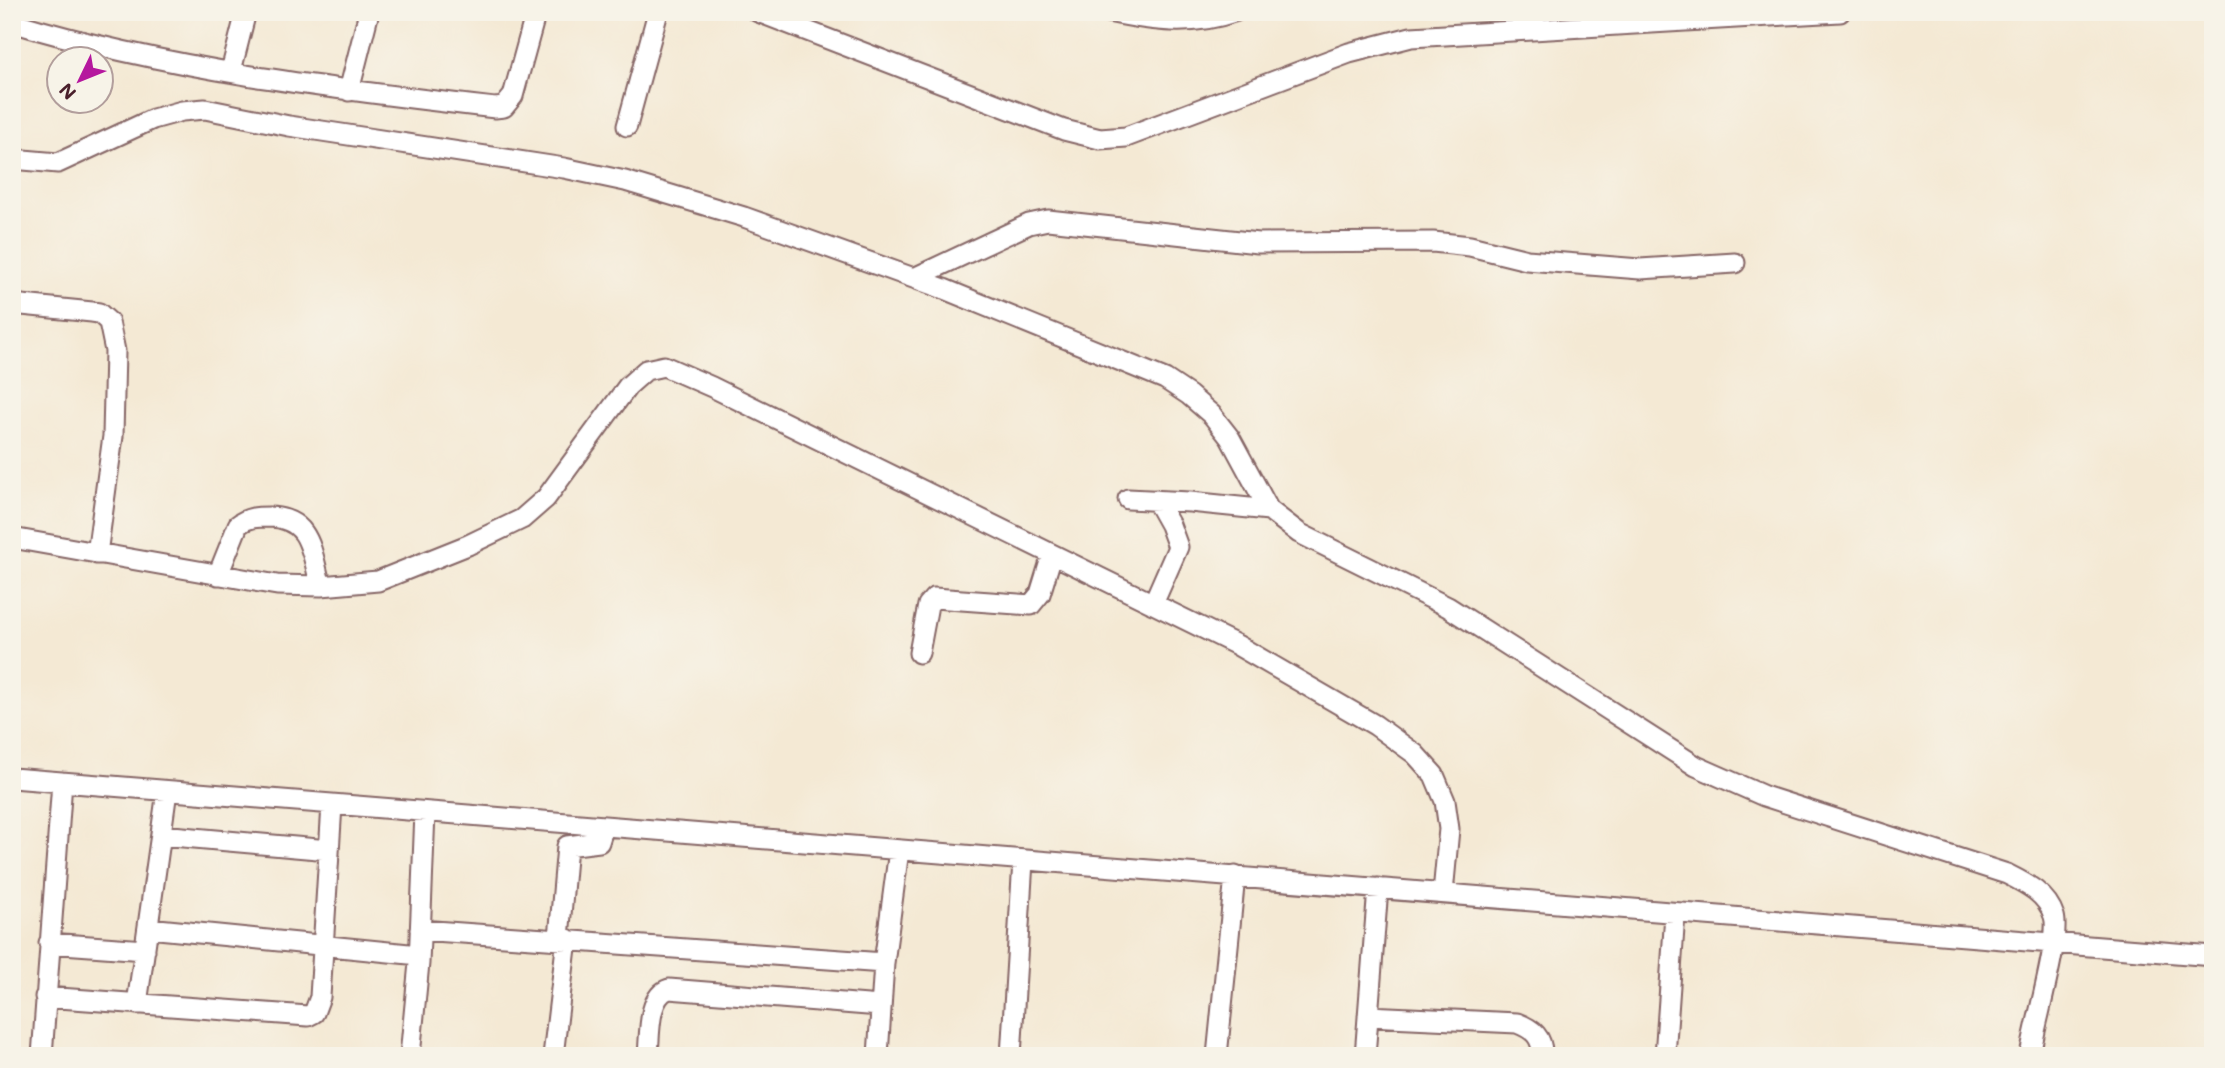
<svg xmlns="http://www.w3.org/2000/svg" width="2225" height="1068" font-family="Mali,sans-serif">
<style>
.lines{fill:none;stroke-linecap:round;stroke-linejoin:round}
.minor-casing{stroke:#866666;stroke-width:23}
.minor{stroke:#fff;stroke-width:19}
</style>
<rect width="100%" height="100%" fill="#f7f3e8"/>
<filter id="ink" filterUnits="userSpaceOnUse"><feTurbulence type="fractalNoise" baseFrequency=".0143" numOctaves="2"/><feDisplacementMap in="SourceGraphic" scale="14" xChannelSelector="R" yChannelSelector="G"/><feConvolveMatrix kernelMatrix="1 2 1 2 8 2 1 2 1" color-interpolation-filters="sRGB"/></filter>
<filter id="wash" filterUnits="userSpaceOnUse"><feTurbulence type="fractalNoise" baseFrequency=".00686" numOctaves="4" result="noise"/><feDisplacementMap in="SourceGraphic" scale="28" xChannelSelector="R" yChannelSelector="G"/><feGaussianBlur stdDeviation="1.57" result="paint"/><feColorMatrix in="noise" values="0 0 0 0 0 0 0 0 0 0 0 0 0 0 0 0 0 1.4 0 .05"/><feComposite in="paint" operator="in"/></filter>
<g filter="url(#wash)">
<rect width="100%" height="100%" fill="#f4e9d4"/>
</g>
<g filter="url(#ink)">
<g class="lines">
<defs>
<path id="minor" d="M758 12 1064 130 1100 139 1126 137 1349 53 1411 37 1840 12
M1108 12C1152 21 1191 27 1234 12
M12 22C169 70 333 89 495 108L504 107 513 96 536 12
M231 71 246 12
M349 91 369 12
M627 126 658 12
M12 159 58 163 153 119 182 111 205 109 289 126 564 168 625 181 744 217 944 289 1165 379 1189 395 1212 415 1230 438 1269 510 1299 533 1448 607 1696 766 1764 796 2007 874C2027 884 2047 894 2054 916 2061 937 2034 1027 2030 1056
M914 278 1029 224 1048 220 1258 243 1433 242 1470 246 1527 260 1640 269 1735 263
M12 304 92 312 99 313 109 322 115 351 113 436 97 554
M1128 499 1190 502 1269 510
M12 538 277 585 321 586 378 581 468 545 522 519 546 498 628 386 646 370 664 366 712 387 1237 645 1375 725 1415 754 1434 775 1445 801 1449 829 1443 893
M218 575 238 525C248 517 257 517 269 517 312 518 311 553 321 586
M1153 604 1178 547 1170 525 1156 500
M919 653 928 605 934 598 1031 605 1040 594 1052 555
M12 778 2213 956
M161 835 329 850
M148 928 419 955
M420 930 884 963
M559 938 567 846 599 842 604 826
M49 943 145 950
M45 997 308 1016 314 1013 320 997 332 805
M137 1004 167 791
M1368 1016 1517 1023C1533 1029 1543 1037 1542 1056
M42 1056 62 782
M410 1056 419 963 425 812
M553 1056 567 939
M648 1056C650 1037 647 996 669 989L880 1006
M878 1056 884 963 899 850
M1011 1056 1023 861
M1217 1056 1235 876
M1365 1056 1378 888
M1665 1056 1675 914"/>
</defs>
<use href="#minor" class="minor-casing"/>
<use href="#minor" class="minor"/>
</g>
</g>
<rect width="2225" height="1068" fill="none" stroke="#f7f3e8" stroke-width="42"/>
<g transform="translate(80 80) rotate(227)"><circle r="33" fill="#f7f3e8" stroke="#b29e9c" stroke-width="2"/>
<path d="M0-5L12 26L0 18L-12 26Z" fill="#b5179e"/>
<text y="-10" font-size="19" font-weight="bold" text-anchor="middle" fill="#4a1f2b">N</text>
</g>
</svg>
